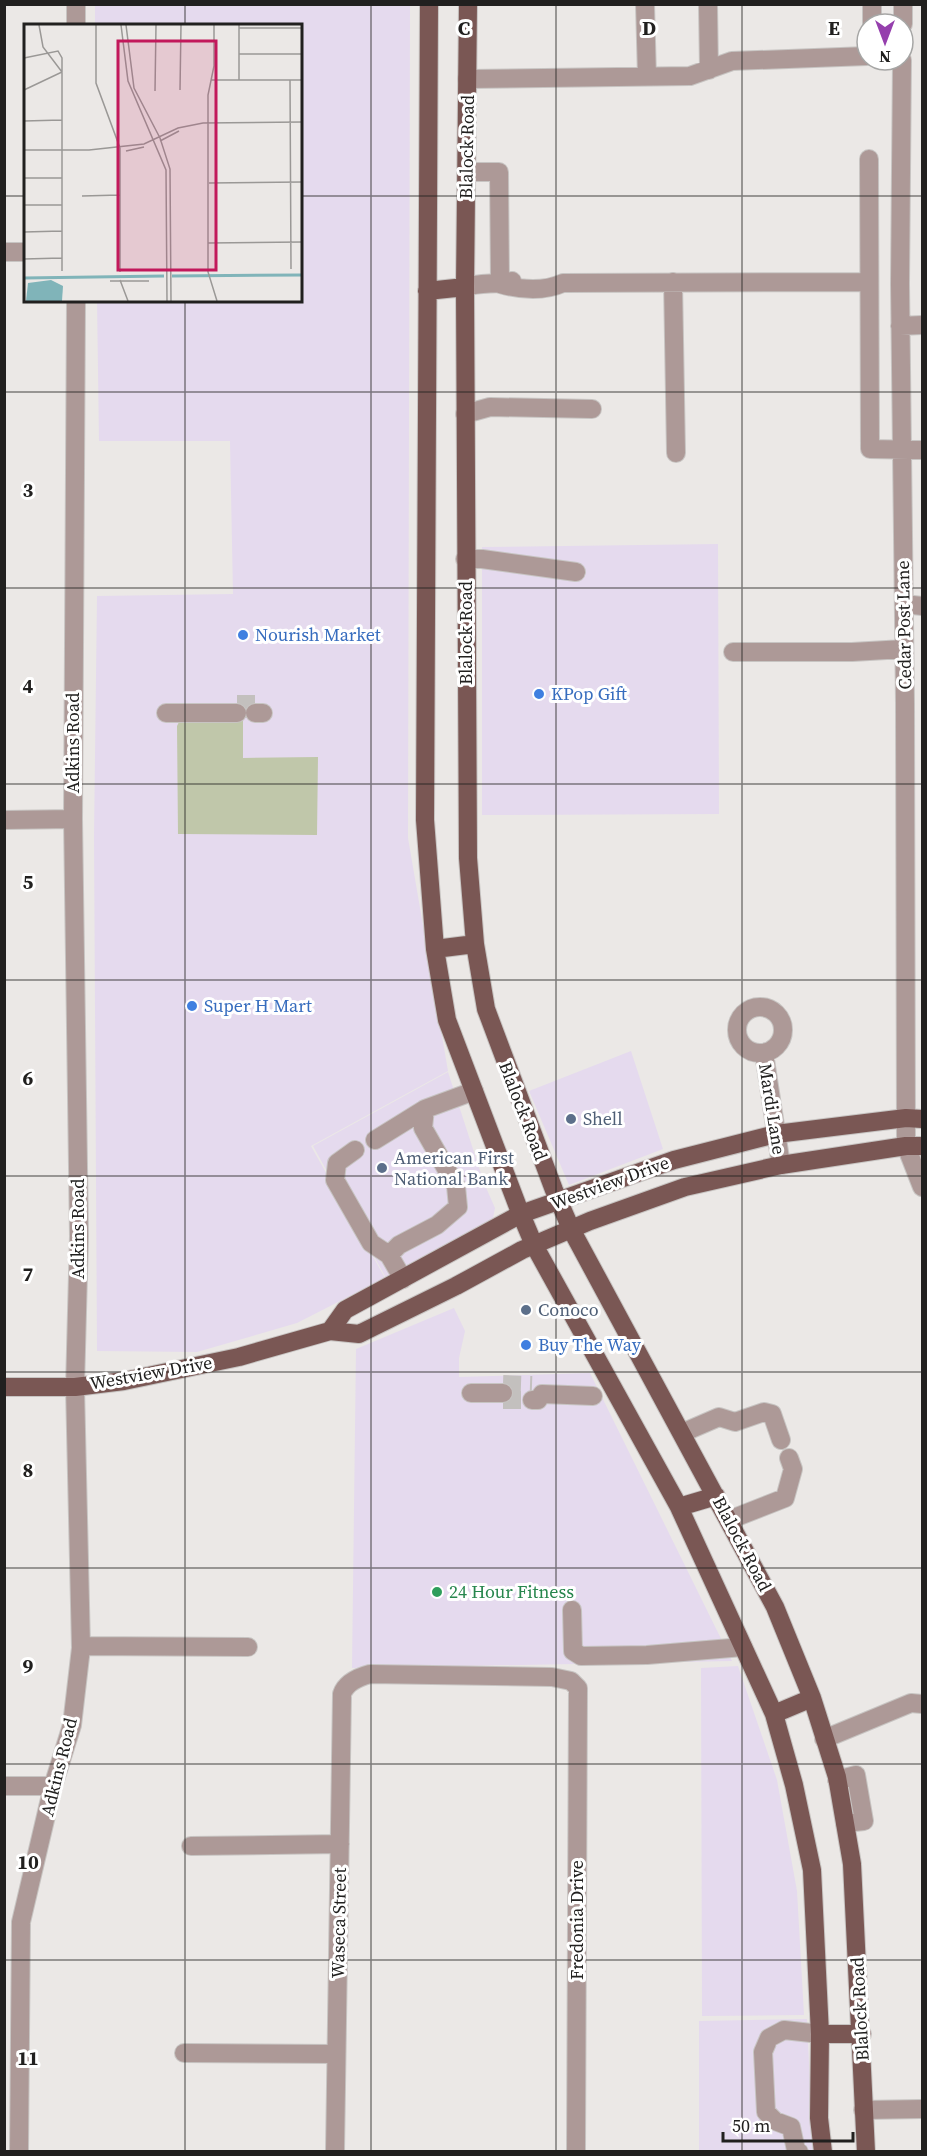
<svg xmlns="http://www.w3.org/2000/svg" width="927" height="2156" font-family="'Source Serif 4',serif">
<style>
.commercial{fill:#e5daee}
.green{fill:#c0c7aa}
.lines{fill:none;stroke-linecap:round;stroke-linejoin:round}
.minor-tunnel{stroke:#c3c0be;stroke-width:18;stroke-dasharray:18 9;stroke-linecap:butt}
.minor-casing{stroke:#c7c4c2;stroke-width:20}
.major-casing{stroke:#c7c4c2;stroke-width:20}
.minor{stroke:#ad9997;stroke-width:18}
.major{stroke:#7a5754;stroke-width:18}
.grid{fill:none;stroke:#21201f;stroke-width:1.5;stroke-opacity:0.55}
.shop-dot{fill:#3f7fe0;stroke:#fff;stroke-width:2}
.service-dot{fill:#5c6f8a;stroke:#fff;stroke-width:2}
.leisure-dot{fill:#2e9e5b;stroke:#fff;stroke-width:2}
.labels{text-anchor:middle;stroke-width:6;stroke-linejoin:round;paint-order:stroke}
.street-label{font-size:18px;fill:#21201f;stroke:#fff}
.shop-label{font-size:18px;fill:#366cbe;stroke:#fff;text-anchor:start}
.service-label{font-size:18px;fill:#4e5e75;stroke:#fff;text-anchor:start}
.leisure-label{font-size:18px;fill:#27864d;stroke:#fff;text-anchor:start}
.inset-river{fill:none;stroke:#80b4b9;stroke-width:3}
.inset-road{fill:none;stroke:#9a9896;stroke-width:1.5}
.view{fill:#c2185b;fill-opacity:0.15;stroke:#c2185b;stroke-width:3}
.inset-edge{fill:none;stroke:#21201f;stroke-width:3}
.grid-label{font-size:20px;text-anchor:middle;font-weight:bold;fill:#21201f;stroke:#fff;stroke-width:6;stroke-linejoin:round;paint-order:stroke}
</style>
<rect width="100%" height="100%" fill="#ebe8e6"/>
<path class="commercial" d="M95 5H410L408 838 448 1071 311 1146 385 1278 297 1323 197 1352 97 1351 94 837 97 596 233 594 230 441H99L97 300H300V26L95 25Z
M718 544 719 814 482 815V547Z
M631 1051 663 1149 569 1185 529 1091Z
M448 1072 484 1183 495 1208 493 1218 386 1278 313 1146Z
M454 1308 465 1331 459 1358V1377L590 1373 732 1661 352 1668 356 1349Z
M738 1666 777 1780 797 1891 804 2015 702 2016 701 1668Z
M807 2019 813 2151H699V2021Z"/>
<path class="green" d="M182 720H243V758L318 757 317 835 178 834 177 726 179 722Z"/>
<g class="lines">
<path class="minor-tunnel" d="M237 704H255
M503 1384 532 1385
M503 1400H532"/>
<defs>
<path id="minor" d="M76 4V26
M645 4 647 77
M708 4 709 70
M872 4V24
M903 24V4
M902 60 900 284 905 703 906 1146 922 1187
M467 79 690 76 732 61 867 56
M869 159 870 449 922 450
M466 172H499L500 284
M4 252H26
M673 282 676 453
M500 284C521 290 543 292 563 283L869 282
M465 287C481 282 496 285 512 281
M900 326 922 325
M465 414 490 407 592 409
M465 559H482L576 572
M904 604 922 606
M733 652H852L904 649
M166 713H237
M255 713H263
M4 820 73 819
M737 1030a23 23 0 1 1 46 0a23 23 0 1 1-46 0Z
M764 1053 781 1165
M375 1140 425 1109
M355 1150 337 1163 335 1180 371 1243 389 1255
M403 1279 389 1255 399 1245 437 1225 458 1207 456 1186 423 1128 425 1109 474 1091
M471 1393H503
M532 1400H538L542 1394 593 1396
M682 1433 719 1417 735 1422 764 1412 772 1414 781 1440
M729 1520 785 1498 793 1469 789 1458
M572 1610 573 1651 581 1656 647 1655 743 1647
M81 1646 248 1647
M824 1739 911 1703 922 1704
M837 1780 856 1775 864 1821 845 1823
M4 1786H53
M191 1846 340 1844
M184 2053 336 2054
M863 2110 922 2109
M19 2152 21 1922 53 1786 72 1725 81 1648 75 1387 79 1236 73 819 76 300
M335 2152 342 1694C346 1682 359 1677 370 1674L552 1677 571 1681 578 1688 576 2152
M799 2152 796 2150 791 2127 775 2121 766 2112 763 2052 769 2038 784 2030 820 2034"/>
<path id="major" d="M429 4 425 820 435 949 447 1020 518 1207 534 1245 679 1507 774 1714 794 1785 812 1870 820 2034 819 2118 823 2152
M468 4 465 287 468 858 475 944 486 1009 554 1190 571 1229 775 1607 812 1698 837 1777 852 1864 866 2152
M427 291 465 287
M435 949 475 944
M330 1331 345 1310 521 1214 674 1160 776 1134 906 1118 922 1119
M4 1387H75L124 1381 239 1357 330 1331 359 1334 456 1286 522 1250 590 1221 685 1187 781 1165 906 1146H922
M679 1507 716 1496
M774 1714 812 1698
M820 2034H862"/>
</defs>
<use href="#minor" class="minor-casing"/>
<use href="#major" class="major-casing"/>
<use href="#minor" class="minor"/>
<use href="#major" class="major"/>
</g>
<path class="grid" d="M185 4V26M371 4V2152M556 4V2152M742 4V2152M4 196H26M300 196H922M185 300V2152M4 392H922M4 588H922M4 784H922M4 980H922M4 1176H922M4 1372H922M4 1568H922M4 1764H922M4 1960H922"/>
<g class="shop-dot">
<circle cx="243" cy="635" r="6"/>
<circle cx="539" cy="694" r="6"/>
<circle cx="192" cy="1006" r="6"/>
<circle cx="526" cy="1345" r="6"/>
</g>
<g class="service-dot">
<circle cx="571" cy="1119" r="6"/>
<circle cx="382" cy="1168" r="6"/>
<circle cx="526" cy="1310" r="6"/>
</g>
<circle class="leisure-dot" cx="437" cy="1592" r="6"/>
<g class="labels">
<g class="street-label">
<text transform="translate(467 147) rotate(-89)" y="6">Blalock Road</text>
<text transform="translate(904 625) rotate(-91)" y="6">Cedar Post Lane</text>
<text transform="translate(466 633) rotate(-90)" y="6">Blalock Road</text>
<text transform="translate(73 743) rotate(-90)" y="6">Adkins Road</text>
<text transform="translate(772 1109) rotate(81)" y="6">Mardi Lane</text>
<text transform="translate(523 1111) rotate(69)" y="6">Blalock Road</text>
<text transform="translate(610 1183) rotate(-20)" y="6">Westview Drive</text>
<text transform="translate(78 1229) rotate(-90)" y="6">Adkins Road</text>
<text transform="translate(151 1373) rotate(-10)" y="6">Westview Drive</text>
<text transform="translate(742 1544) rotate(62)" y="6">Blalock Road</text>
<text transform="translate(59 1767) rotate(-76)" y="6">Adkins Road</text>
<text transform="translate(577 1920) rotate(-90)" y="6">Fredonia Drive</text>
<text transform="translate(339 1923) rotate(-89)" y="6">Waseca Street</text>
<text transform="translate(860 2009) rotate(-93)" y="6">Blalock Road</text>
</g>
<g class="shop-label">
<text x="255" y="641">Nourish Market</text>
<text x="551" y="700">KPop Gift</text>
<text x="204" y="1012">Super H Mart</text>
<text x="538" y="1351">Buy The Way</text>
</g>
<g class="service-label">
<text x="583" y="1125">Shell</text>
<text x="394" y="1164">American First<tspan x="394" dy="21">National Bank</tspan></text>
<text x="538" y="1316">Conoco</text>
</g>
<g class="leisure-label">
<text x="449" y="1598">24 Hour Fitness</text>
</g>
</g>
<g transform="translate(24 24)">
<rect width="278" height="278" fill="#ebe8e6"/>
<path d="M27 256 39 262 38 277H2L4 259Z" fill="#80b4b9"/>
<path class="inset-river" d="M148 252 278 251M0 254 140 252"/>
<path class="inset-road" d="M15 1 19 23 38 48V247M72 1V59L96 124V248M97 1 104 57 142 146 143 277M102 1 110 64 136 114 146 145 147 277M190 1V42L184 71V248L193 277M215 4H278M215 30H278M0 34 34 27 38 34V48L0 66M187 56H278M215 56V1M266 56 267 245M156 66 157 1M131 67 132 1M0 97 38 96M136 117 155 107M0 126H66M65 126 120 120 154 104 179 99 278 98M102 127 120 123M0 154H38M185 159 278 158M58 172 96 171M0 181H38M0 208 38 207M184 219 278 218M0 235 38 234M96 256 104 277M86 257H125"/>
<path class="view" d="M94 17H192V246H94Z"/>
<rect width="278" height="278" class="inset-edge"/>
</g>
<g class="grid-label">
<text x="464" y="35">C</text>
<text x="649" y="35">D</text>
<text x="834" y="35">E</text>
<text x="28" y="497">3</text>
<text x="28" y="693">4</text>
<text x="28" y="889">5</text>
<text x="28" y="1085">6</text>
<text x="28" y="1281">7</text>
<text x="28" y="1477">8</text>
<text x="28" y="1673">9</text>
<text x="28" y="1869">10</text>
<text x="28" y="2065">11</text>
</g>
<rect width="927" height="2156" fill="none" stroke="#21201f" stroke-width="12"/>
<g transform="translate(885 42) rotate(180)"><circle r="28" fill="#ffffff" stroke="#a6a6a5" stroke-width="1.5"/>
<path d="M0-4.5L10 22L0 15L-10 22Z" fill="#953fad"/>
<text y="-9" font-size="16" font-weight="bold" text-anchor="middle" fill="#21201f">N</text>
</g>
<path d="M723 2132v9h130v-9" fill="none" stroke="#21201f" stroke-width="3"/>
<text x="732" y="2132" font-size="18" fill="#21201f" stroke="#ffffff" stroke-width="4.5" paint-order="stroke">50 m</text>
</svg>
